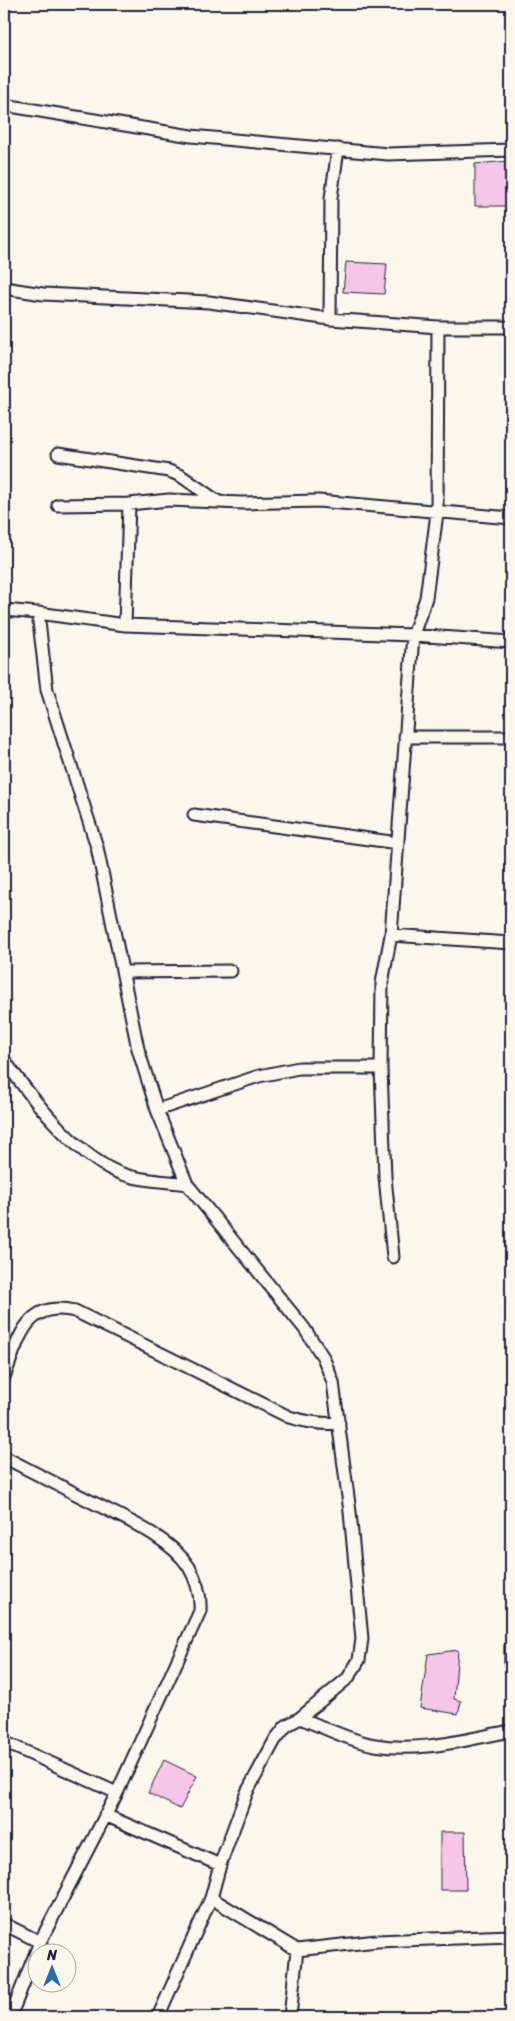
<svg xmlns="http://www.w3.org/2000/svg" width="515" height="2021" font-family="Sriracha,sans-serif">
<style>
.building{fill:#f6c6e9;stroke:#22223b}
.lines{fill:none;stroke-linecap:round;stroke-linejoin:round}
.street-casing{stroke:#22223b;stroke-width:15}
.street{stroke:#fbf7ec;stroke-width:11}
</style>
<rect width="100%" height="100%" fill="#fbf7ec"/>
<filter id="ink" filterUnits="userSpaceOnUse"><feTurbulence type="fractalNoise" baseFrequency=".02" numOctaves="2"/><feDisplacementMap in="SourceGraphic" scale="10" xChannelSelector="R" yChannelSelector="G"/><feConvolveMatrix kernelMatrix="1 2 1 2 8 2 1 2 1" color-interpolation-filters="sRGB"/></filter>
<g filter="url(#ink)">
<path class="building" d="M510 161 511 206H475V164Z
M346 262 387 264 384 294 343 292Z
M458 1650 454 1699 461 1701 458 1714 420 1708 428 1654Z
M164 1760 197 1776 180 1809 148 1793Z
M440 1832H465L466 1890H440Z"/>
<g class="lines">
<defs>
<path id="street" d="M4 105 191 136 388 154 511 150
M4 288 43 294 209 302 330 319 438 327H511
M330 319 331 198 338 149
M58 454 169 471 181 476 217 501
M58 505 129 504 169 500 242 503 318 501 511 518
M4 610 38 613 125 625 413 635 511 642
M38 613 47 690 97 847 138 1049 157 1110 187 1184 304 1328 323 1357 333 1382 350 1512 362 1639 359 1660 348 1678 300 1718 286 1726 275 1740 247 1792 220 1865 211 1898 158 2017
M125 625 129 504
M405 737H511
M194 815 398 843
M391 935 511 943
M123 972 231 971
M4 1060C31 1097 73 1152 115 1171 136 1181 165 1181 187 1184
M157 1110 259 1076 299 1068H381
M393 1257 385 1177 381 1068 382 983 391 935 413 635 426 598 437 513 438 327
M4 1377C19 1340 25 1299 75 1311L289 1417C306 1422 321 1425 339 1423
M4 1457C33 1472 62 1487 92 1502 123 1518 170 1537 189 1567 197 1581 201 1595 200 1611L117 1793 40 1942 10 2017
M511 1646V1665
M300 1718C324 1727 350 1741 375 1745 420 1753 467 1739 511 1731
M4 1742 117 1793
M105 1815 220 1865
M211 1898 297 1950 377 1941 511 1936
M4 1924 40 1942
M290 2017 297 1950"/>
</defs>
<use href="#street" class="street-casing"/>
<use href="#street" class="street"/>
</g>
</g>
<rect width="515" height="2021" fill="none" stroke="#fbf7ec" stroke-width="20"/>
<rect x="10" y="10" width="495" height="2001" fill="none" stroke="#22223b" stroke-width="2" filter="url(#ink)"/>
<g transform="translate(52 1968)"><circle r="24" fill="#fbf7ec" stroke="#a4a2a5"/>
<path d="M0-4L9 19L0 12L-9 19Z" fill="#1f6fb2"/>
<text y="-8" font-size="14" font-weight="bold" text-anchor="middle" fill="#22223b">N</text>
</g>
</svg>
